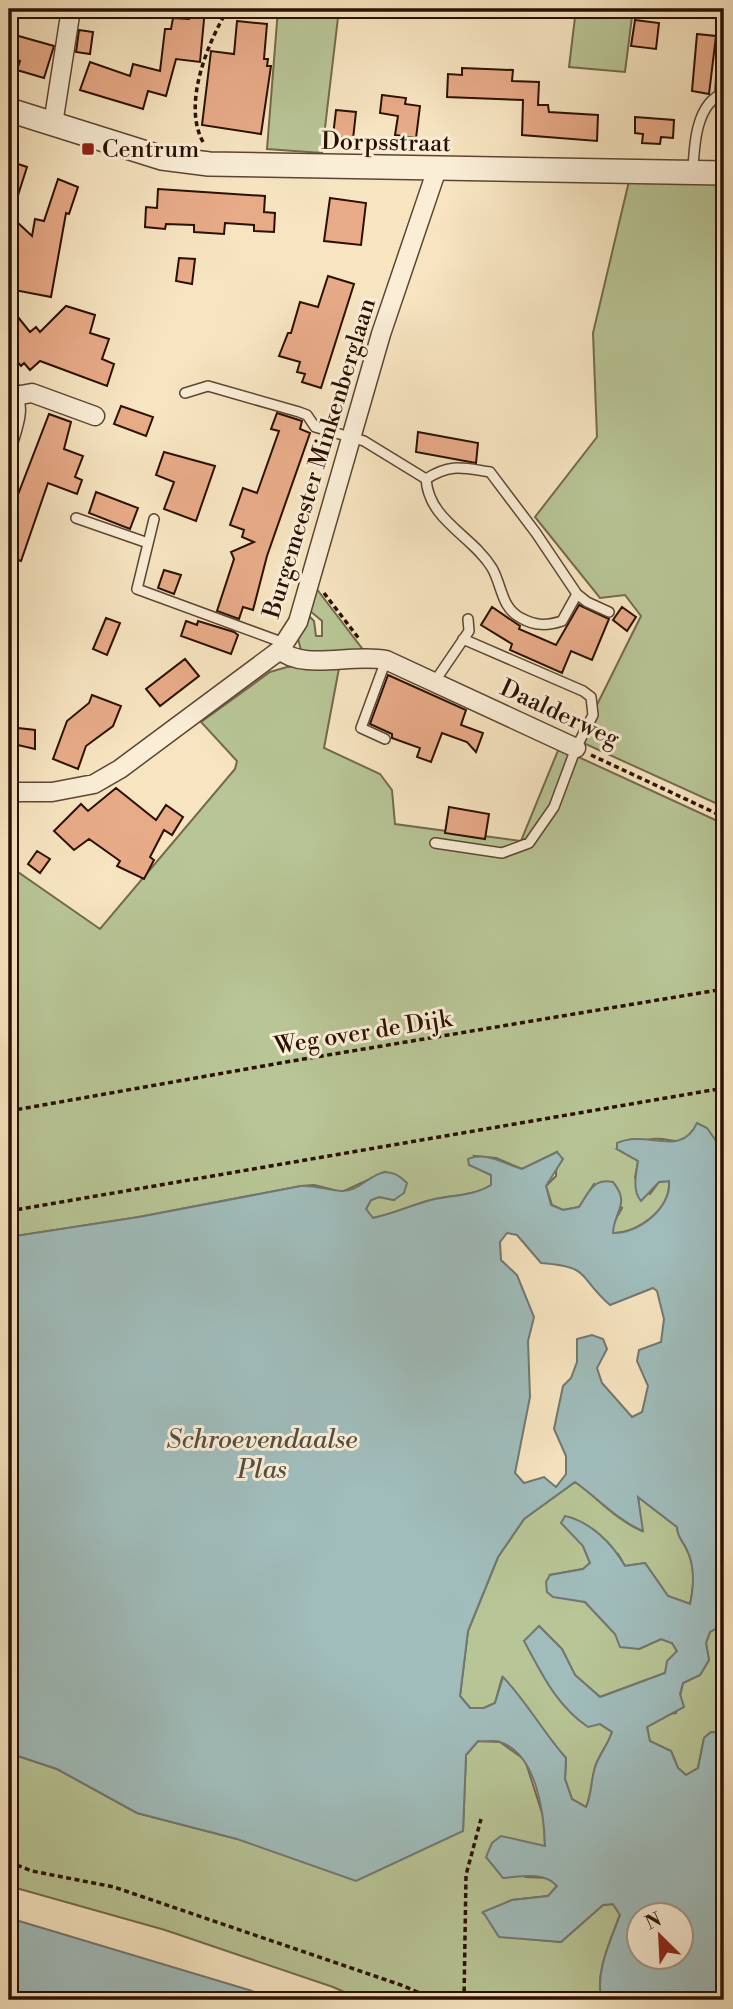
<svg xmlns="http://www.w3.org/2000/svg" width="733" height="2009" font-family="'Libre Bodoni',serif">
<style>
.green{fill:#b8c596;stroke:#726a4c;stroke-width:2}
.water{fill:#a0bdbc;stroke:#717871;stroke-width:2;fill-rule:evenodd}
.building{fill:#e8ab88;stroke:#2b1001;stroke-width:2}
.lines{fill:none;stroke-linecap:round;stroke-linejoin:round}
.service-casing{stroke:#5e4531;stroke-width:12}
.minor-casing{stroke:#5e4531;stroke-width:21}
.tertiary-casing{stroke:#5e4531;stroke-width:26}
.path{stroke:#2b1001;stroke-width:3.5;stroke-dasharray:5 3.5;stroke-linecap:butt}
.service{stroke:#faeed7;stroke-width:9}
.minor{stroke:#faeed7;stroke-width:18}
.tertiary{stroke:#faeed7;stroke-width:23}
.poi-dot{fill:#8f2418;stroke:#faeed7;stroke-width:2.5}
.labels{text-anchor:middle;stroke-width:6;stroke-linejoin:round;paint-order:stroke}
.street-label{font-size:24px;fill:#2b1001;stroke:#faeed7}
.poi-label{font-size:24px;fill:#2b1001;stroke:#faeed7;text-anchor:start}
.water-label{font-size:26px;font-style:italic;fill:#544d42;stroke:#faeed7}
</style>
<rect width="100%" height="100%" fill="#f7e5c1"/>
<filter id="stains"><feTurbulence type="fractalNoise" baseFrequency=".00286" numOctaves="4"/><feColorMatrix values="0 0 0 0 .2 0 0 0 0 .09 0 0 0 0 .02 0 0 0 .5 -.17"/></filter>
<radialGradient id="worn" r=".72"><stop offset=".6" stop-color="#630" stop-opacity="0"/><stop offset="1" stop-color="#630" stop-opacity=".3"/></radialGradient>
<path class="green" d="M278 9H339L322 153 267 149Z
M576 9H633L625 72 569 67Z
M629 181 724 182V807L579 741 641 616 625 595 600 598 535 517 597 437 593 333Z
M316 588 364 651 308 655 301 650 298 639 309 616 314 621 316 636H322V621L310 611Z
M340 663 324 748 380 774 392 790 395 824 521 841 559 748 724 824V1147L694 1131C679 1150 670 1136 652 1139 640 1140 628 1146 617 1149L638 1161 635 1178 650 1194 659 1182 669 1181C671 1209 638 1233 613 1233V1224L622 1208 594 1184 579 1207 563 1210 552 1205 546 1186 556 1176 557 1152 522 1169 496 1158 474 1156 481 1170 491 1175V1185C474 1196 451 1195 431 1200 411 1205 393 1214 372 1218L366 1209 371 1200 379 1197 394 1200 385 1172 342 1192 314 1185 301 1186 139 1217 9 1237V881L15 870 100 929 235 769 237 761 201 722 270 672 287 667Z
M575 1482C598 1498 616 1520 642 1531L638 1497 677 1527C677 1536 682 1540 686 1548 696 1565 694 1586 690 1604L668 1596 645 1563 625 1566 618 1554 583 1546 590 1563 583 1569 550 1575 572 1599 585 1602 615 1634 639 1649 661 1639 672 1643 677 1651 665 1673 600 1697 575 1675 562 1649 539 1626 600 1724 612 1732C608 1744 602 1751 597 1762 591 1776 593 1792 586 1807L572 1799 565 1779 566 1758C542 1732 528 1703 502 1678L495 1703 484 1708H470L460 1696 468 1631 498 1557 524 1519Z
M719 1627 724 1630V1669L718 1677 724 1693V1733L711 1732 704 1738 698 1768 686 1775 678 1768 671 1751 649 1741 647 1726 668 1714 676 1713 683 1683 700 1675 709 1660 706 1643 710 1632Z
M478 1741 500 1742 525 1760 544 1819 545 1847 526 1877 550 1878 557 1886 548 1896 512 1900 483 1913 531 1939 561 1942 603 1905 613 1904 620 1914C611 1940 594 1974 602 2000H362L333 1987 165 1930 9 1886V1753L57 1769 137 1813 237 1839 463 1831 466 1755Z"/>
<path class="water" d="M697 1123 707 1128 721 1148 724 1147V1630L719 1627 710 1632 706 1643 709 1660 700 1675 683 1683 680 1694 684 1707 647 1727 650 1741 671 1751 678 1768 686 1775 698 1768 704 1738 711 1732 724 1733V2000H602C594 1974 611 1940 620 1915L613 1904 603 1905 561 1942 499 1937 483 1912 512 1900 548 1896 557 1886C543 1871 521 1877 503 1878L486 1857 492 1843 501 1836 545 1846C544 1814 537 1754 500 1742 494 1740 485 1742 478 1741L466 1755 463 1831 356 1881 237 1839 137 1813 57 1769 9 1753V1237L139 1217 301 1186C316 1185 326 1190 341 1191 366 1193 379 1154 407 1183L404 1193 394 1200 379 1197 371 1200 366 1209 373 1218C393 1214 412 1205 431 1200 451 1195 474 1196 491 1185V1175L469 1165 468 1159C485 1151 505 1164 522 1169L557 1152 563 1159 546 1186 551 1205 563 1210 579 1207C589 1192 593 1178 613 1182 631 1204 614 1211 613 1233 638 1234 672 1208 669 1181L659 1182 641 1201C632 1191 636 1174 638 1161L617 1149V1143C648 1129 680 1159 697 1123ZM507 1233 517 1235 541 1263C592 1267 577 1276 610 1305L653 1288 657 1291 664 1319 661 1342 639 1350 637 1361 648 1386 642 1412 632 1417 602 1383 597 1368 607 1349 603 1339 592 1335 577 1339V1362L571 1378 563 1386 554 1429 566 1456V1474L556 1487 544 1477 524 1483 515 1473 530 1397 528 1341 534 1317 517 1275 501 1260 500 1242ZM575 1482C598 1498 617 1520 643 1531L638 1497 677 1527C677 1536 682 1540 686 1548 695 1565 694 1586 690 1604L668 1596 645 1563 625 1566C612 1543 591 1522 565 1516L561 1523 583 1546 590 1563 583 1569 550 1575 546 1582 547 1592 553 1597 585 1602 615 1634 620 1647 639 1649 661 1639 672 1643 677 1651 667 1661 665 1673 600 1697 575 1675 562 1649 539 1626 524 1641C542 1674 556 1705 588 1727L600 1724 612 1732C608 1744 602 1751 597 1762 590 1777 593 1792 586 1807L572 1799 565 1779 566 1758C543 1732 527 1702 503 1677L495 1703 484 1708H470L460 1696 468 1631 498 1557 524 1519ZM638 1914H680V1956H638Z
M9 1918 249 1990 275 2000H9Z"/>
<path class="building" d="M190 9H205L200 62 176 59 166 96 148 91 143 109 80 90 90 62 130 76 133 64 160 71 165 29H171L173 18 189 19Z
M635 20 659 23 656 49 631 46Z
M237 21 267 24 264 59H268L267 66H271L261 134 202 125 211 51 234 54Z
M79 30 93 32 90 54 76 52Z
M697 34 716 36 709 94 692 91Z
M15 35 54 46 44 78 17 70 20 61 9 58Z
M462 68 513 70 512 81 539 82 538 105H548L549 112 598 115 597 141 522 135 523 100 447 97 448 74 462 75Z
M382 95 406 98 405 104 420 106 416 138 395 135 398 116 380 113Z
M336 110 356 112 353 139 333 136Z
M635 117 674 120 673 138 661 137 660 144 642 143 643 134 635 133Z
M9 161 27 167 12 214 9 213Z
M58 179 78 187 69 214 66 213 51 297 9 289V243L16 221 32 236 35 219 44 221Z
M158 189 265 196 264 212 275 213 274 232 254 231V225L225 223 224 234 194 232V225L166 224 165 229 145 227 146 207 157 208Z
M330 198 366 203 361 245 324 241Z
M179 258 195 259 192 284 176 281Z
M328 276 354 284 321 388 302 382 305 374 297 372 300 362 279 356 288 333H291L300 302 318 307Z
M9 306 30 332 36 327 40 332 66 306 95 315 90 333 109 339 102 359 114 364 107 386 40 361 30 370 24 363 21 366 9 352Z
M121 406 153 417 146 436 114 424Z
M277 413 302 421 300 429 310 433 267 556 253 610 243 607 239 619 217 611 234 559 231 552 254 542 242 537 244 530 230 525 243 488 257 493 279 431 271 429Z
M49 414 71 422 64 449 83 456 75 477 82 480 77 494 48 483 21 561 9 557V518Z
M418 432 478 443 476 463 416 452Z
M164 452 215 466 196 521 164 509 174 482 156 475Z
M96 492 138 508 130 529 89 513Z
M164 570 181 575 174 594 158 588Z
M579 605 609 619 592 660 571 651 562 673 510 650 512 644 481 625 492 607 520 626 519 629 556 645Z
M622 607 636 617 627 631 613 620Z
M106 618 120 623 107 655 93 649Z
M186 621 197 625 198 621 234 632 238 635 231 654 181 636Z
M185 659 199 676 160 706 146 689Z
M388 675 466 710 461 725 483 733 476 752 467 742 442 733 431 762 417 757 420 748 392 738V734L370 724Z
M92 695 121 706 113 726 86 746 78 769 53 759 67 721 89 703Z
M9 727 35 730V749L9 743Z
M116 788 156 820 166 805 183 817 172 835 164 830 150 857 154 860 144 879 117 866 120 861 89 839 74 850 54 831 81 804 88 811Z
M449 807 489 814 485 839 445 833Z
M37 851 50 859 40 873 28 864Z"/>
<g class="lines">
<defs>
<path id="service" d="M720 94 724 25
M693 171C694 145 696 103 724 93
M185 393 208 386 299 412 307 415 315 427 364 441 426 479
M76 518 148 543
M154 519 137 589 284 643
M577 594 562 621C547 626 535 626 521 618 501 608 502 585 492 568 472 535 429 521 426 479 451 463 463 468 490 472L536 533 577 594 587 602 609 612
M435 681 469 631 468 619
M385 739 361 728 386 660
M435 843 502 853 529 843 554 807 576 748 593 715 591 697 583 691 463 639"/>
<path id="minor" d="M53 124 71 9
M15 396 32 393 95 416
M9 440C15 421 21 405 9 387
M280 650C303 671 353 653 386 660L576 748
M9 792H52L94 784 120 769 280 650 298 622 381 334 437 169"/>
<path id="tertiary" d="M9 110 162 158 209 164 724 173"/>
</defs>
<use href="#service" class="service-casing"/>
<use href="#minor" class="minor-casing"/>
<use href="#tertiary" class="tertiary-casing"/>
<path class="path" d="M203 142C182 104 208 42 228 9
M324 593 360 640
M591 755 724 817
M9 1111 286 1062 724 989
M9 1211 724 1088
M9 1862 32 1871 114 1887 401 1985 436 2000
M464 2000 466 1875 481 1819"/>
<use href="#service" class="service"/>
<use href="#minor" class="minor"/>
<use href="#tertiary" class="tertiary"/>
</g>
<rect class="poi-dot" x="81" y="142" width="14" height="14" rx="3.5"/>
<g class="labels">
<g class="street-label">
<text transform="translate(386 142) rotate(1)" y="8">Dorpsstraat</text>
<text transform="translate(319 458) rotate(-73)" y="8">Burgemeester Minkenberglaan</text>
<text transform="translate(560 713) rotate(25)" y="8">Daalderweg</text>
<text transform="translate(363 1032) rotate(-9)" y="8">Weg over de Dijk</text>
</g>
<g class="poi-label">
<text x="102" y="157">Centrum</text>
</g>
<g class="water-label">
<text x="262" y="1448">Schroevendaalse<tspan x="262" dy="30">Plas</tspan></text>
</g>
</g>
<rect width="733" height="2009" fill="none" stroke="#f7e5c1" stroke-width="35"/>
<rect x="10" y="10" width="712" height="1988" fill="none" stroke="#2b1001" stroke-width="3.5"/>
<rect x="18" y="18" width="698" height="1974" fill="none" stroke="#2b1001" stroke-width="2"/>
<g transform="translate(660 1936) rotate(336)"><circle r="33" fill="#faeed7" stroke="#a79581" stroke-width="2"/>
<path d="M0-5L12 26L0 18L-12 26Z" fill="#8f2418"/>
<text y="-10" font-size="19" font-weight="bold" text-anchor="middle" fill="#2b1001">N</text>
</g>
<rect width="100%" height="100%" filter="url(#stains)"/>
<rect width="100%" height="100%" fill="url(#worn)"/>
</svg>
